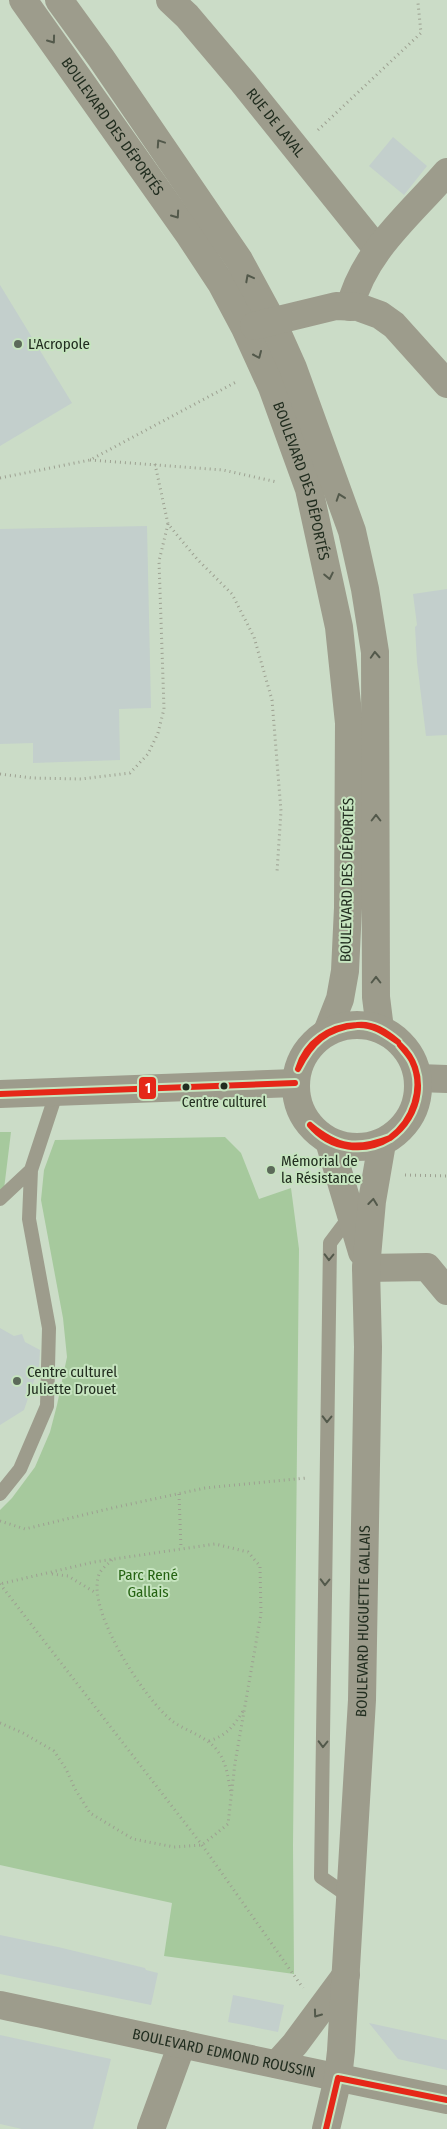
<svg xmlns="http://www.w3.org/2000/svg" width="447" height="2129" font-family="'Fira Sans Condensed',sans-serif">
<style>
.green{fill:#a6c99d}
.building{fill:#c3cfcc}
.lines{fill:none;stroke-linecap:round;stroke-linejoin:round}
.path{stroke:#9da091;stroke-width:3;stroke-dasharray:1 4;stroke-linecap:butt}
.service{stroke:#9d9c8c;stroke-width:14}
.minor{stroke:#9d9c8c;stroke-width:28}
.tertiary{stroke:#9d9c8c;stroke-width:28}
.bus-1-casing{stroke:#c6e4bf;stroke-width:10}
.bus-1{stroke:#e52718;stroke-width:6}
.oneway{stroke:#53594b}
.poi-dot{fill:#5c6a5a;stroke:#c6e4bf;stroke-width:2}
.bus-dot{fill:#212d1f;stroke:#c6e4bf;stroke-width:2}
.labels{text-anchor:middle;stroke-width:4;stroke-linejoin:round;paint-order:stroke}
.bus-label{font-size:14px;fill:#212d1f;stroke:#c6e4bf}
.street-label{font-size:15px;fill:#212d1f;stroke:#c6e4bf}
.poi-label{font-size:15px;fill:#212d1f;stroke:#c6e4bf;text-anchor:start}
.park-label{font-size:15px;fill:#256312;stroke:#c6e4bf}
.line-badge{stroke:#c6e4bf;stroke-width:2}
.badge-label{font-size:14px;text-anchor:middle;font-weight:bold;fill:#fff}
</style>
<rect width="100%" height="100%" fill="#cbdcc7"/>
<path class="green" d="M0 1132H11L4 1189 0 1192Z
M225 1137 241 1153 259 1199 291 1188 299 1249 293 1845 294 1974 164 1956 172 1903 0 1865V1510L12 1498 35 1467 50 1432 57 1405 67 1357 63 1318 41 1200 44 1170 55 1140Z"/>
<path class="building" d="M393 137 427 166 404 195 369 166Z
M0 285 72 403 0 446Z
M147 526 151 708 119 709 120 760 33 763V743L0 744V529Z
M447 589V735L426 736 417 662 415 627 417 625 413 594Z
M0 1328 14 1336 22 1334 25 1342 40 1350 39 1366 24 1410 0 1425Z
M0 1935 58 1947 145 1968 146 1970 158 1973 151 2005 0 1974Z
M233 1995 284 2005 278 2032 228 2022Z
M369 2023 447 2040V2070L398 2059Z
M0 2035 111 2059 93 2129H22L0 2124Z"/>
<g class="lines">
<path class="path" d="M318 130 421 33 418 3
M90 460 223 470 277 482
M155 464 168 524 197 559 232 594 254 637 272 700 281 811 277 872
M0 478 90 460 238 381
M0 774 32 778 81 779 130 773 148 754 158 733 164 709 159 561 168 524
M405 1175 447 1176
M179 1494 181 1549
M0 1521 25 1529 112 1508 205 1488 306 1478
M112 1560C107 1565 99 1570 98 1578 89 1614 144 1698 172 1721 187 1732 208 1736 219 1753 227 1764 228 1779 231 1793
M52 1574 68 1576 96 1593
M0 1584 202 1845 303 1988
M0 1723 23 1733 54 1751 66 1769 75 1789 90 1813 133 1839 174 1847 202 1845 228 1824 235 1763 261 1614 260 1566 248 1552 215 1544 94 1562 0 1584
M209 1741C227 1735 233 1727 243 1711"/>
<path class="service" d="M0 1199 31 1170
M0 1494 20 1469 47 1406 49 1328 29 1219 31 1170 57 1091
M351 1898 321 1877 330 1243 351 1215"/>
<g class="minor">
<path id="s1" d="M170 0 187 16 242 81 377 249"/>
<path d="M350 307C364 251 410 215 447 172"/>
<path d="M418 1078 447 1079"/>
<path d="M0 1094 295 1083"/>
<path d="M366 1268 427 1267 447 1291"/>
<path d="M151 2129 182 2044"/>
</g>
<g class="tertiary">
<path id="s2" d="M23 0 190 236 221 283 245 328 272 387 309 489 339 627 349 723 348 908 345 971 340 999 327 1032"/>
<path d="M59 0 101 58 239 260 272 321 293 368 352 531 365 589 375 652 376 997 380 1029"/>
<path d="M254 326 336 306 358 307 380 315 394 325 447 384"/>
<circle cx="357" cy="1086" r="61"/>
<path d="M329 1141 362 1252"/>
<path id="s3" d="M0 2005C149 2037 298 2070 447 2100"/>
<path d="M277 2064 295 2044 346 1975"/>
<path id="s4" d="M326 2129 338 2078 341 2051 362 1700 368 1347 366 1268 372 1201 382 1143"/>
</g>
<defs>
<path id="bus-1" d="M357 1025C373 1023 386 1032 398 1042
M357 1025C373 1024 385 1033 398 1042
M298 1069C306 1042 330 1026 357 1025
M298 1069C311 1043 326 1028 357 1025
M0 1094 295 1083
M310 1125C338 1148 356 1151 390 1138
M310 1125C330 1149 364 1154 390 1138
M390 1138C413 1121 425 1088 412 1061 409 1055 404 1050 400 1045
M390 1138C421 1117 429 1071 400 1045
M338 2078 447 2100
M326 2129 338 2078"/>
</defs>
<use href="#bus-1" class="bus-1-casing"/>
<use href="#bus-1" class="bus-1"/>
</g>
<defs><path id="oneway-chevron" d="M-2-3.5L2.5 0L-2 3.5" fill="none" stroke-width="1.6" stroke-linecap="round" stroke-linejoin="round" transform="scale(1.25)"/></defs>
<g class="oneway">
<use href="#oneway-chevron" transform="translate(52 40) rotate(54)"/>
<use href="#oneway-chevron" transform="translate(160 143) rotate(-124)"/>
<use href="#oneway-chevron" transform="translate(176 215) rotate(55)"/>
<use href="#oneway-chevron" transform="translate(249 278) rotate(-118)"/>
<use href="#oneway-chevron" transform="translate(258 355) rotate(66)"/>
<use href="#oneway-chevron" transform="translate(340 497) rotate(-109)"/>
<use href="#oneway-chevron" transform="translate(329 576) rotate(78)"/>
<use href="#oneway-chevron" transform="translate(375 655) rotate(-93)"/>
<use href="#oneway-chevron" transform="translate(376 818) rotate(-90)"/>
<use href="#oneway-chevron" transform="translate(376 980) rotate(-90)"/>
<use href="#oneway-chevron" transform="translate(373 1202) rotate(-83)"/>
<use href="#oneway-chevron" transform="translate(329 1257) rotate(91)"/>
<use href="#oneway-chevron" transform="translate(327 1419) rotate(91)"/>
<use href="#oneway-chevron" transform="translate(325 1582) rotate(91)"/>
<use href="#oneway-chevron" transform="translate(323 1744) rotate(91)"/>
<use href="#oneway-chevron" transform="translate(317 2014) rotate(126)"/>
</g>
<g class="poi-dot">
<circle cx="18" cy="344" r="5"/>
<circle cx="271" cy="1170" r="5"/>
<circle cx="17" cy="1381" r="5"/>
</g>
<g class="bus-dot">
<circle cx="224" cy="1086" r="4.5"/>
<circle cx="186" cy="1087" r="4.5"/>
</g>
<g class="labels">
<g class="bus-label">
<text x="224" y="1107">Centre culturel</text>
</g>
<g class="street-label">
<text dy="5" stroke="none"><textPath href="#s1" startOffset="162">RUE DE LAVAL</textPath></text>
<text dy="5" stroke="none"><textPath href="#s2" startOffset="155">BOULEVARD DES DÉPORTÉS</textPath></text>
<text dy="5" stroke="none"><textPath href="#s2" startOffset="560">BOULEVARD DES DÉPORTÉS</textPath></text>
<text transform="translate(347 880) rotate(-89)" y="5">BOULEVARD DES DÉPORTÉS</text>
<text dy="5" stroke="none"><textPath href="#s4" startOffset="510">BOULEVARD HUGUETTE GALLAIS</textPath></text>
<text dy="5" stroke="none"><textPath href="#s3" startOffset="229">BOULEVARD EDMOND ROUSSIN</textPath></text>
</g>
<g class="poi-label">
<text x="28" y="349">L'Acropole</text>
<text x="281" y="1166">Mémorial de<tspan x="281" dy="17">la Résistance</tspan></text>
<text x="27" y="1377">Centre culturel<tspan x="27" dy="17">Juliette Drouet</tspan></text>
</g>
<g class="park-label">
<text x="148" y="1580">Parc René<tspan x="148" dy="17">Gallais</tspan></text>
</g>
</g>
<rect class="line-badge" x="138" y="1076" width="19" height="24" rx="5" fill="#e52718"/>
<g class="badge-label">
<text x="148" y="1093">1</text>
</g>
</svg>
